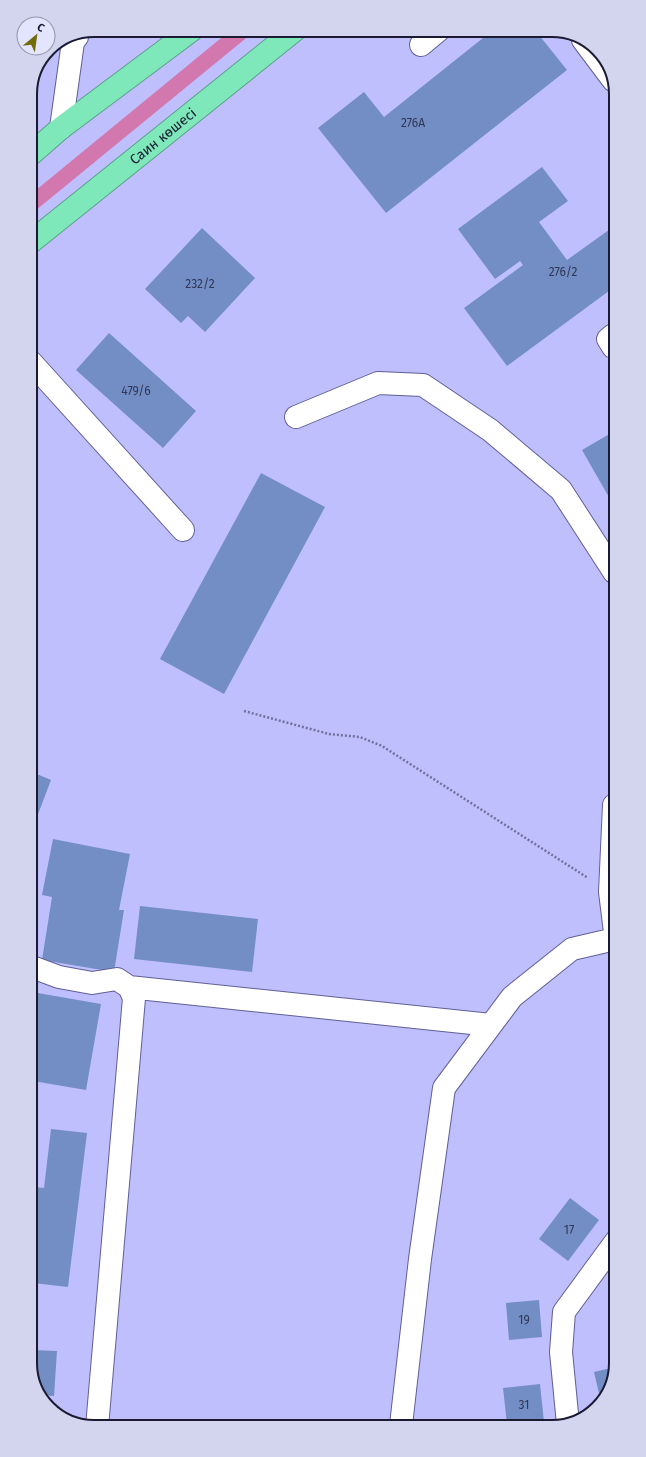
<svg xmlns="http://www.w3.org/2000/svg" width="646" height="1457" font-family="'Fira Sans',sans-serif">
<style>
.green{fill:#d278ae}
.building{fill:#738ec5}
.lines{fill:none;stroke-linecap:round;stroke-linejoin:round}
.minor-casing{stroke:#605f97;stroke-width:24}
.highway-casing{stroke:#5ba08a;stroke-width:24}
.path{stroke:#72719e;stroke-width:2.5;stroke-dasharray:2 2;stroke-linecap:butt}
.minor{stroke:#fff;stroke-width:22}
.highway{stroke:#7ee8ba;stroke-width:22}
.labels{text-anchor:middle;stroke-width:3;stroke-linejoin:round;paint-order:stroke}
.number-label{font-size:12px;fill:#313757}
.street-label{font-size:14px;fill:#1b1a32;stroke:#e3e4fe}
.rim{fill:none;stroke:#1b1a32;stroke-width:2}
</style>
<rect width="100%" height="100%" fill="#bfbffe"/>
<path class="green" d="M233 30H256L30 215V195L226 34Z"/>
<path class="building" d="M493 30H535L567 70 386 213 318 128 364 92 384 117Z
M542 167 568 201 539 222 567 260 613 227V288L507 366 464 308 523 265 520 261 495 279 458 229Z
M202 228 255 278 205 332 188 316 181 323 145 289Z
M109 333 196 411 163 448 76 370Z
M613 432 614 469V506L582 450Z
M261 473 325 507 224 694 160 659Z
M32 772 51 780 32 830Z
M53 839 130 854 119 910H124L114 972 42 960 52 897 42 895Z
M140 906 258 919 252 972 134 959Z
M32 992 101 1004 86 1090 33 1081Z
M51 1129 87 1133 68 1287 33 1283V1187L44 1188Z
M570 1198 599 1220 568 1261 539 1239Z
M539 1300 542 1337 509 1340 506 1303Z
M33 1350 57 1351 54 1396 42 1395 33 1384Z
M615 1367 605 1399 601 1402 594 1372Z
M540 1384 544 1422 507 1424 503 1388Z"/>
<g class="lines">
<defs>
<path id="minor" d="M583 40 613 80
M421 45 439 30
M61 128 73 42 77 37
M613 335 608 339 613 347
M31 362 183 530
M296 417 378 383 423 385 490 430 561 490 614 572
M614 805 610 892 615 932
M32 967 59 977 92 983 117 979 129 987 491 1025
M568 1424 561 1352 564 1312 616 1241
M401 1425 420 1259 444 1088 512 997 572 949 615 939
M97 1427 134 998 129 987"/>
<g id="highway">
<path d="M30 155 61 128 192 30"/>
<path id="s1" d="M31 242 295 30"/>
</g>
</defs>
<use href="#minor" class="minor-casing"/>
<use href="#highway" class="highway-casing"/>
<path class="path" d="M244 711 329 734 360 737 382 746 588 878"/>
<use href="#minor" class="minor"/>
<use href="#highway" class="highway"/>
</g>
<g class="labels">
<g class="number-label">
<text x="413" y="127">276А</text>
<text x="563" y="276">276/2</text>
<text x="200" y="288">232/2</text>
<text x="136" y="395">479/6</text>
<text x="569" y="1234">17</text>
<text x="524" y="1324">19</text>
<text x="524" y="1409">31</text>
</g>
<g class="street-label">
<text dy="5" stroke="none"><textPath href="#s1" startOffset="169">Саин көшесі</textPath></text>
</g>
</g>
<path d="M0 0H646V1457H0ZM94 37H552A57 57 0 0 1 609 94V1363A57 57 0 0 1 552 1420H94A57 57 0 0 1 37 1363V94A57 57 0 0 1 94 37Z" fill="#d3d4ee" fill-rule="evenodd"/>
<path class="rim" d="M94 37H552A57 57 0 0 1 609 94V1363A57 57 0 0 1 552 1420H94A57 57 0 0 1 37 1363V94A57 57 0 0 1 94 37Z"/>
<g transform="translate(36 36) rotate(29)"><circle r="19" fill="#e3e4fe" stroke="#9393ac"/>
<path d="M0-3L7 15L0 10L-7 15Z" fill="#736b06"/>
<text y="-6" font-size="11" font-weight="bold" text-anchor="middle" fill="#1b1a32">С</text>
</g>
</svg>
